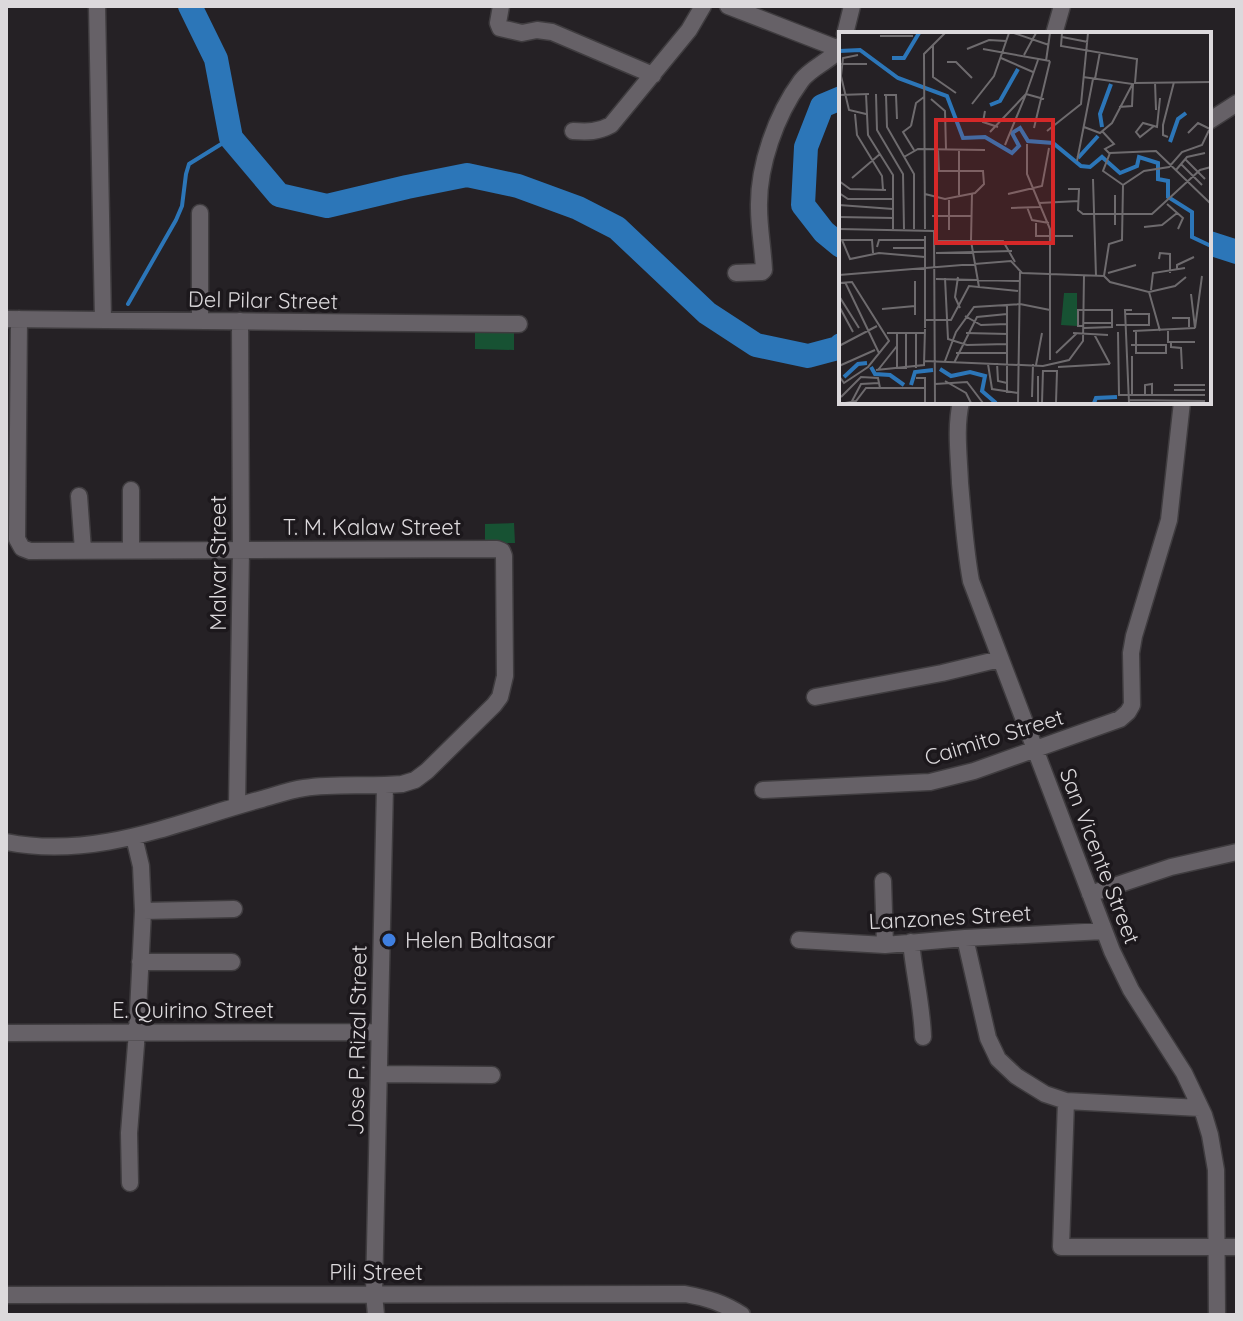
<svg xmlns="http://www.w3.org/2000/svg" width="1243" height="1321" font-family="Quicksand,sans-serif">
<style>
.green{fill:#175233}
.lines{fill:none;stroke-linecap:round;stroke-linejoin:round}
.stream{stroke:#2c76b8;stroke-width:4}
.river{stroke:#2c76b8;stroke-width:24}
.street-casing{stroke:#3f3c3f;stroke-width:19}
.street{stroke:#666167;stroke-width:16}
.shop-dot{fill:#3f7fe0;stroke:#1c181c;stroke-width:3}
.labels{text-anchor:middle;stroke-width:7;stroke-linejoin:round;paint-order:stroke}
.street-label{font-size:22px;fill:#dcd9dc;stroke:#1c181c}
.poi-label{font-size:22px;fill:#dcd9dc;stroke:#1c181c;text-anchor:start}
.inset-river{fill:none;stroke:#2c76b8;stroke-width:4}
.inset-road{fill:none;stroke:#6e6b6e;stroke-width:2}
.view{fill:#d62828;fill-opacity:0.15;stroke:#d62828;stroke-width:4}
.inset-edge{fill:none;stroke:#dcd9dc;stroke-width:4}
</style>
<rect width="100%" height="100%" fill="#252125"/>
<path class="green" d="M475 327 514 328V350L475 349Z
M514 523 515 543H485V524Z"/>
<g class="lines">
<path class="stream" d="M128 304 176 220 182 206 186 174 189 164 231 138"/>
<path class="river" d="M190 6 216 59 231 138 279 195 327 206 407 187 467 175 518 186 578 208 617 228 707 313 756 345 808 356 838 348 841 345
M841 98 822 106 806 147 803 205 824 232 841 246
M1209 243 1237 252"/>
<defs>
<path id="street" d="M97 6 103 320
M501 6 498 23 500 28 522 33 537 30 552 32 653 75
M728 6 839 49
M845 34 852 6
M1054 34 1062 6
M1209 121 1237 103
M573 131C588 132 598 132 611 125L689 30 703 6
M200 213V321
M736 273 762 272 764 270C763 249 759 228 759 208 758 166 776 115 801 81 812 66 833 61 841 45
M6 319 519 324
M961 402C955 428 959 456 960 483 963 516 965 549 971 581L1112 951 1131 990 1184 1073 1204 1115 1210 1135 1216 1170 1217 1315
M131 490V550
M79 496 83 550
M815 697 942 673 1000 659
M763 790 930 782 974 771 1120 719 1128 712 1132 705 1131 653 1134 636 1169 520 1182 402
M237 806 241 550 240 321
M6 842C96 860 177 822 262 799 276 795 290 790 304 788 336 783 369 787 402 784L415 780 427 771 494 705 500 697 505 676 504 556 502 551 497 549 30 551 22 548 17 539 19 319
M883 881 885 945
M1090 894 1171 867 1237 852
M143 911 234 909
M965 938 988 1038 998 1059 1016 1076 1045 1094 1066 1101 1200 1108
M799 940 885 945 965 938 1104 931
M911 942C914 974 922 1005 923 1037
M140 962H232
M6 1033 379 1032
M379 1074 492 1075
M1066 1101 1061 1247H1237
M130 1183 129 1133 137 1032 143 911 141 866 134 837
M6 1295 685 1294C707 1298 724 1303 742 1315
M376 1315 374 1294 385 786"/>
</defs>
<use href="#street" class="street-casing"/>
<use href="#street" class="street"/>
</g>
<circle class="shop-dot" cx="389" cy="940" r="8"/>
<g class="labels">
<g class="street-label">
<text transform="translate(263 300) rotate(1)" y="8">Del Pilar Street</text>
<text x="372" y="535">T. M. Kalaw Street</text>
<text transform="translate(218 563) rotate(-90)" y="8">Malvar Street</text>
<text transform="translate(994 737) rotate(-17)" y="8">Caimito Street</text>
<text transform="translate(1100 856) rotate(69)" y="8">San Vicente Street</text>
<text transform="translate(950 917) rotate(-3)" y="8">Lanzones Street</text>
<text x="193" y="1018">E. Quirino Street</text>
<text transform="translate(357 1040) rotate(-89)" y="8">Jose P. Rizal Street</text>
<text x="376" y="1280">Pili Street</text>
</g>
<g class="poi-label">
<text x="405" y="948">Helen Baltasar</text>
</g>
</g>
<g transform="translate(839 32)">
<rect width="372" height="372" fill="#252125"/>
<path d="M225 261H238V294L222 293Z" fill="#175233"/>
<path class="inset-river" d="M0 19 21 18 59 46 108 64 124 106 146 105 173 121 180 114 173 101 181 96 189 109 214 111 242 134 251 135 263 125 281 141 298 134 300 125 319 131V147L329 149V165L353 180V205L372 214M53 26H65L80 1M151 73 161 69 179 37M263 95 261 82 272 52M331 110 339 87 347 81M239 126 259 104M32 335 36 342 51 343 65 353M101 337 112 344 131 340 146 344 143 359 157 371M5 345 19 332 28 331M72 353 76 340 94 338M255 371 257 366 278 365"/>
<path class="inset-road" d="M175 1 210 13M223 1 222 14 298 27 296 51 372 50M41 4H74M223 5 249 10M94 13V45L117 61M128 17 150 8 167 9M144 17 211 29M19 23 4 26 2 44 10 78 27 82M185 23 197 1M162 26 194 40M207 29 211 1M108 30H117L133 46M2 32H28M244 45 294 52 293 74 280 75M256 47 261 20M316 50 317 78M27 62 29 103 54 143V197M37 62 38 98 64 142 65 197M0 63 30 62M45 63H57L58 87M47 63 48 95 75 142V197M92 67 106 79 107 117M133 72 155 44 170 1M146 79 144 90 159 95M16 82 18 103 43 144 44 158M72 94 77 71 85 65M72 94 64 100 75 118M315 94 301 105 297 100 304 91 315 94 318 95 321 66M245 95 261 101 273 91 293 53M195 96 211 29M208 99 242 72 249 1M263 99 275 112 266 117 271 122M151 100 187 62 199 28M349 101 359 91 371 97M329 105 324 103V93L335 50M188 112V142L211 197V328M166 113 187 62 205 67M65 125 79 117 146 118M346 127 366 147M238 129 254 47M342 132 363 153M337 138 348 125 366 121M13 146 41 122M254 147 257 244M0 149 11 157 47 158M284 153 264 139 271 121 317 119 372 172M229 157H240L239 178 244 182H313L361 138 372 135M0 161 9 167H54M133 161 132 209 140 255M86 162 106 167 136 161 145 152 144 139H100L99 117M169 162 203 154 210 116M120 163V118M276 163V193M200 171 240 169M328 172 344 186 339 197M0 173 54 177M188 175 193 188 210 191M172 176 201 175M93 184H133M0 185 54 186M197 191V204H234M305 195 323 193 338 181M0 197 95 199 96 371M86 197 85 22 106 1M110 198V166M86 204V296M97 209H164L176 230M38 215 40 208H86M54 216H86M34 221 33 208H3L11 227 40 221 86 225M97 221 173 219M320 227 321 221 331 222V241M338 239V233L355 225M269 241 297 233M0 243 172 229 183 241 265 244 270 212 283 208 284 153 305 139 330 135 343 120 363 113 372 94M265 244 271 250 310 260 321 299M119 245 116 265 121 276M106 246 109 307 128 313 168 312M97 247 181 249M76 249V283M6 250 40 321M0 251 13 250 50 309 29 335 5 351 0 344M312 258 314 241 346 236M310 260 336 254 347 245M352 262 356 296M0 264 20 296M168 273V361M0 274 14 300M43 277 76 274M126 284 142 293 168 292M333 286H350V295M86 288H112L130 254 179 259M245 291H273M277 293H310V282H286M245 294H239V278H273V295L245 296M356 296 363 244M294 299 356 296M329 299V310H356M279 300 280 363H366M48 301H86M58 301V337M77 301V336M127 301 169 302M234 301 269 303M255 302 271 332M332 310V315L342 316 343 337M292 313H327V321H297V299M0 314 38 294M117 321H168M217 321 238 301M293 324V363M86 329 204 334 230 328 244 309 245 243M106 329 117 300 135 275 181 272 211 278M115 331 138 285 168 282M158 331 159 349 168 351M149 332 153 357 179 361M197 333 203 301M0 334 36 318M219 335 271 332M67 337V301M37 338 85 333 86 297M39 338 58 314M204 339H218L217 371M77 346H86V371M106 349 127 361 132 371M96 352 128 350 144 371M335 353H366M335 358H366M306 363V353L313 352V363M2 365 22 345 39 346 41 356M193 365 194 332M289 368 366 369M6 371 17 369 27 356H86M12 371 22 352 40 351M179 371 181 240M199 371V344M203 371 204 338M290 371 286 278H293"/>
<path class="view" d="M97 88H214V211H97Z"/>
<rect width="372" height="372" class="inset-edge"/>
</g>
<rect width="1243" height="1321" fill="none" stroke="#dcd9dc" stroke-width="16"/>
</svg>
